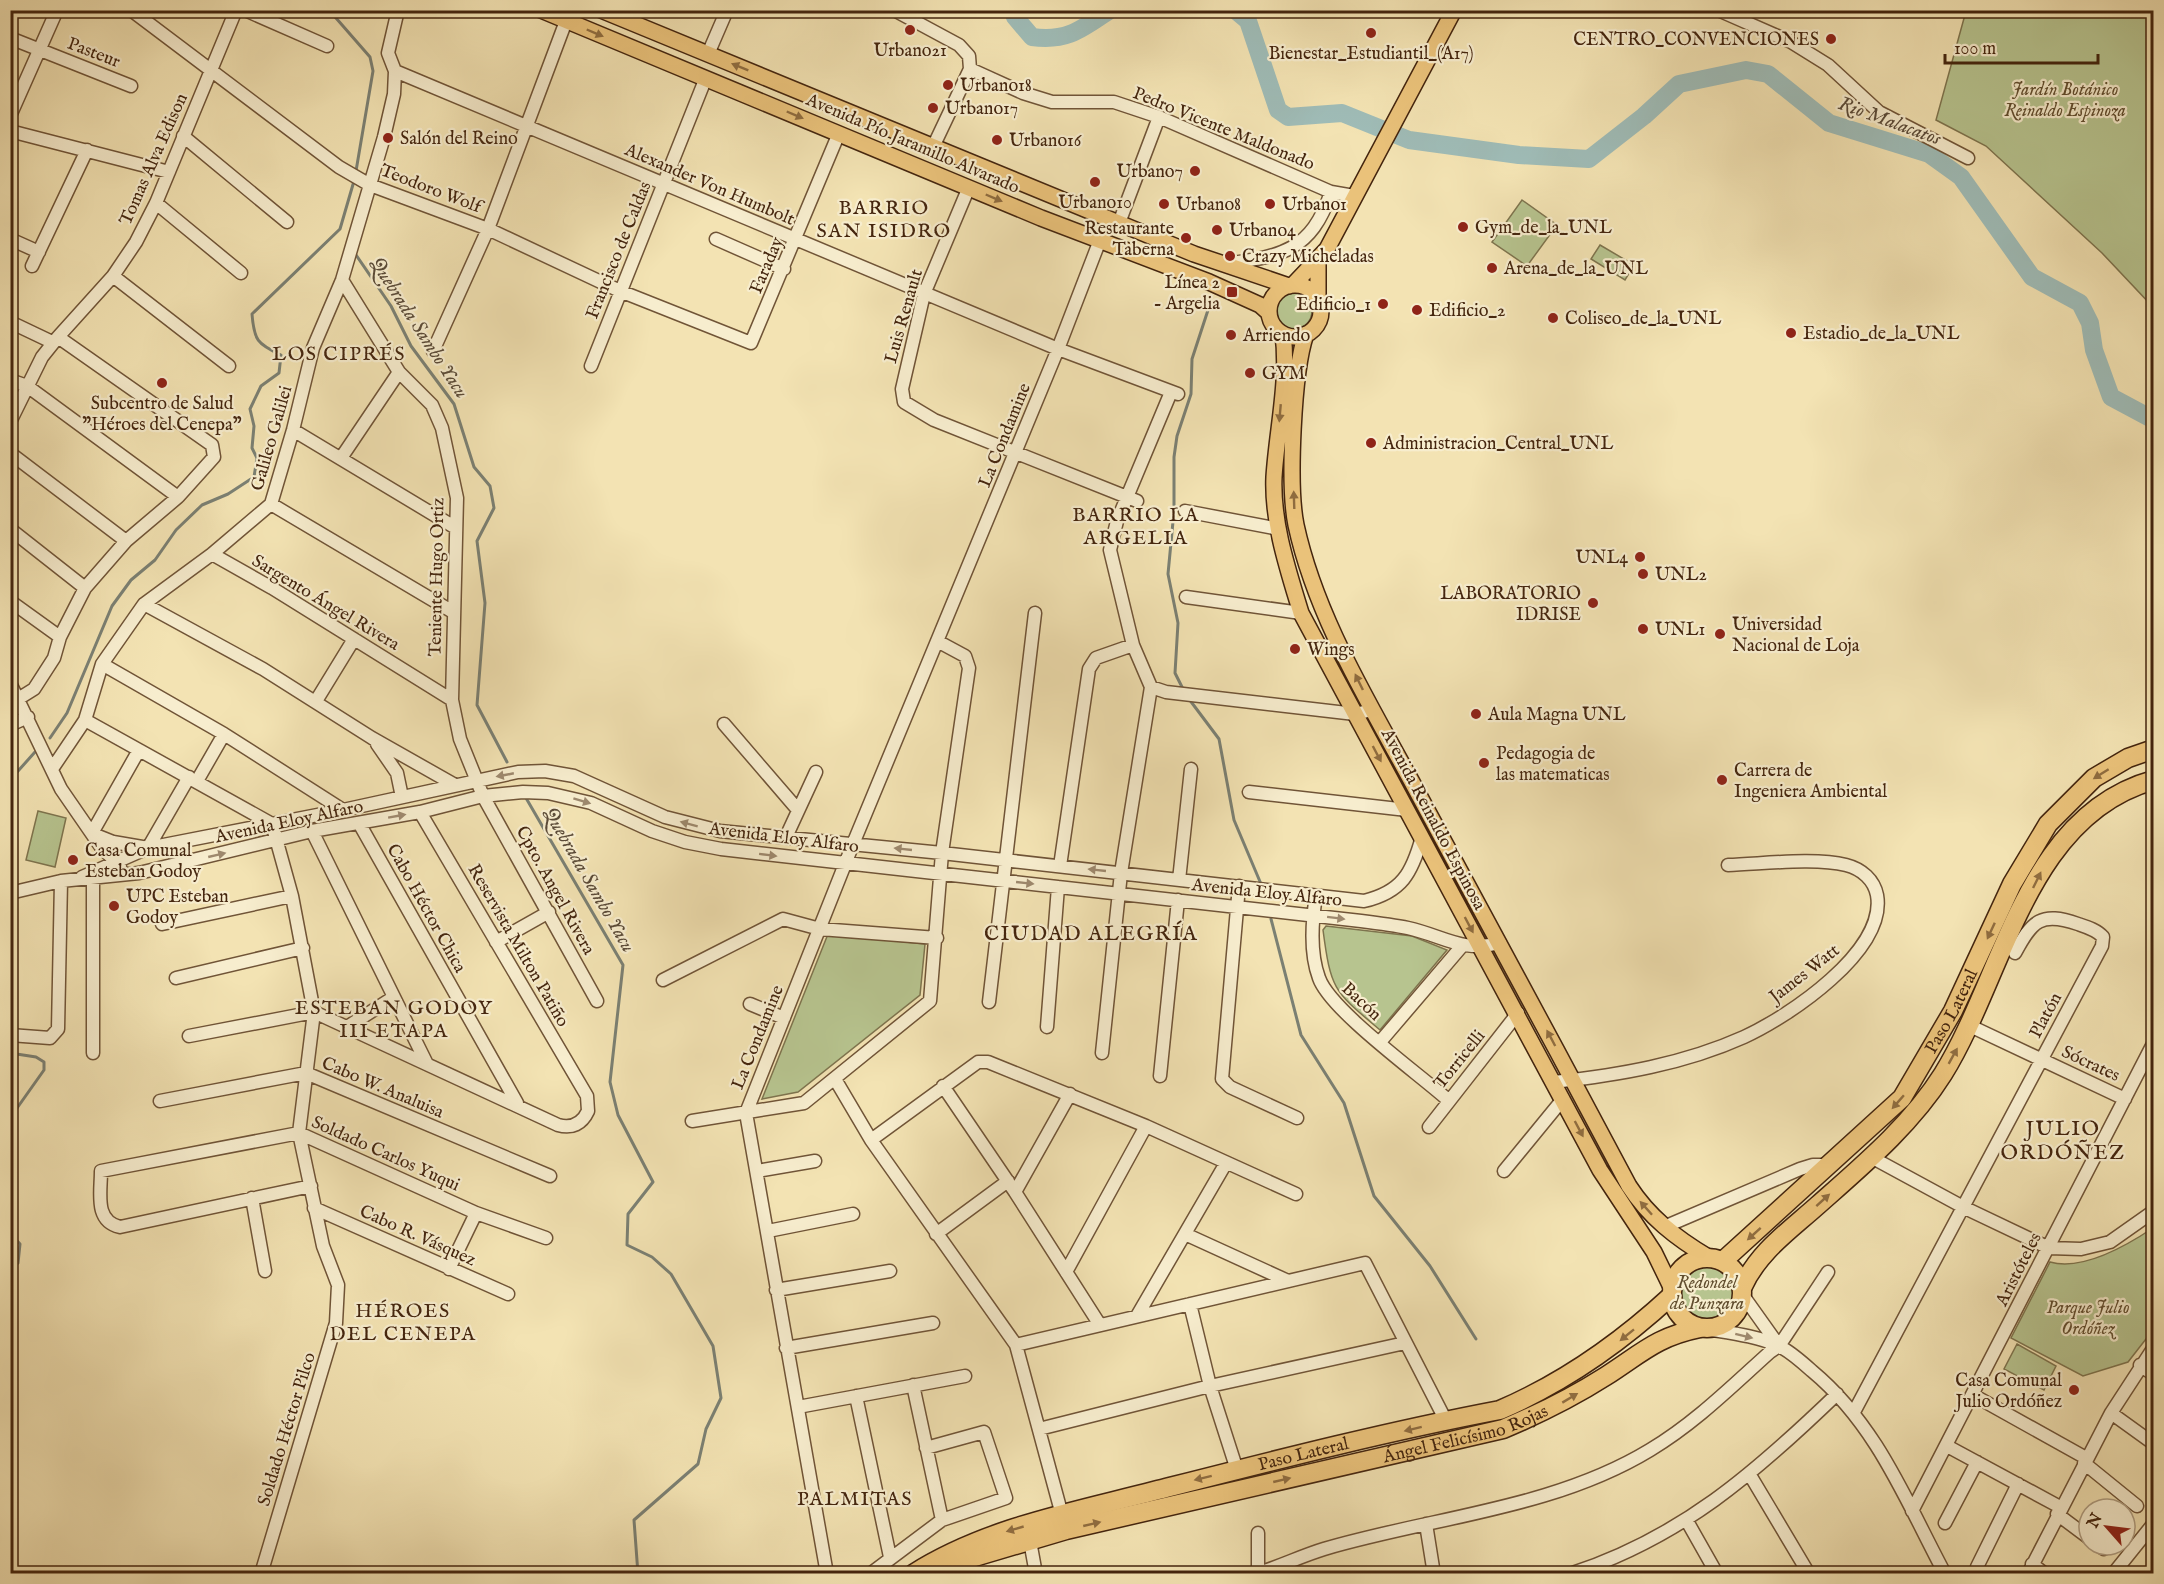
<svg xmlns="http://www.w3.org/2000/svg" width="2164" height="1584" font-family="'IM FELL English',serif">
<style>
.green{fill:#b7c48f;stroke:#7e744e;stroke-width:1.5}
.lines{fill:none;stroke-linecap:round;stroke-linejoin:round}
.stream{stroke:#7b8073;stroke-width:3}
.river{stroke:#9fbcb7;stroke-width:18}
.minor-casing{stroke:#705437;stroke-width:15}
.major-casing{stroke:#44250e;stroke-width:18}
.highway-casing{stroke:#44250e;stroke-width:21}
.minor{stroke:#f7edce;stroke-width:12}
.major{stroke:#eac27a;stroke-width:15}
.highway{stroke:#eac27a;stroke-width:18}
.oneway{fill:#8f6c3f}
.oneway2{fill:#9e896e}
.poi-dot{fill:#8f2418;stroke:#f7edce;stroke-width:2}
.labels{text-anchor:middle;stroke-width:4.5;stroke-linejoin:round;paint-order:stroke}
.poi-label{font-size:18px;fill:#44250e;stroke:#f7edce;text-anchor:start}
.street-label{font-size:18px;fill:#44250e;stroke:#f7edce}
.park-label{font-size:18px;font-style:italic;fill:#614d2e;stroke:#f7edce}
.water-label{font-size:20px;font-style:italic;fill:#5b4b38;stroke:#f7edce}
.neighbourhood-label{font-size:20px;letter-spacing:1.5px;fill:#44250e;stroke:#f7edce}
.quarter-label{font-size:21px;letter-spacing:1.5px;fill:#44250e;stroke:#f7edce}
</style>
<rect width="100%" height="100%" fill="#f3e3b3"/>
<filter id="stains"><feTurbulence type="fractalNoise" baseFrequency=".00333" numOctaves="4"/><feColorMatrix values="0 0 0 0 .2 0 0 0 0 .09 0 0 0 0 .02 0 0 0 .5 -.17"/></filter>
<radialGradient id="worn" r=".72"><stop offset=".6" stop-color="#630" stop-opacity="0"/><stop offset="1" stop-color="#630" stop-opacity=".3"/></radialGradient>
<path class="green" d="M1966 11H2153V307L2102 253 1986 146 1936 120Z
M1522 200 1557 225 1527 266 1492 242Z
M1600 245 1634 265 1625 280 1591 259Z
M1276 311a18 18 0 1 1 36 0a18 18 0 1 1-36 0Z
M38 811 66 818 55 867 26 860Z
M1326 926 1412 936 1447 950 1380 1030C1334 991 1331 991 1323 930Z
M828 934 925 944 920 995 798 1092 762 1099Z
M2153 1228V1330L2128 1362 2083 1376 2011 1338 2050 1262C2082 1271 2126 1246 2153 1228Z
M1676 1292a31 31 0 1 1 62 0a31 31 0 1 1-62 0Z
M2017 1344 2056 1366 2044 1390 2004 1369Z"/>
<g class="lines">
<path class="stream" d="M329 10 370 57 373 71 356 171
M354 252 391 306 411 346 454 404 474 467 490 486 494 508 477 541 485 603 477 705 507 762
M1182 687 1175 673 1178 623 1168 574 1174 511V457L1177 436 1191 394 1192 359 1209 307
M1189 699 1219 739 1234 820 1261 884
M50 738 67 713 112 606 131 580 155 560 176 530 202 505 228 494 254 477 257 458 252 448 254 426 250 409 261 386 279 373 281 355C257 344 254 340 252 314L340 229 354 181
M10 780 35 752
M526 798 623 965 610 1082 618 1115 653 1182 628 1214 627 1245 652 1257 671 1274 713 1346 721 1398 706 1429 698 1464 634 1520 638 1574
M1271 919 1301 1035 1344 1103 1374 1196 1430 1266 1476 1339
M10 1053 36 1057 44 1062V1070L10 1118
M10 1233 20 1244 18 1263 10 1271"/>
<path class="river" d="M1013 10 1015 17 1032 37C1067 42 1082 29 1110 10
M1235 10 1248 21 1278 110 1288 117 1342 113 1409 140 1519 155 1589 159 1644 116 1679 84 1746 70 1768 74 1829 123 1929 154 1961 177 2032 277 2080 303 2090 323 2094 350 2111 397 2154 420"/>
<defs>
<path id="minor" d="M131 10 339 167 370 185 488 229 620 291 751 343 839 133
M245 10 327 46
M894 10 959 45 969 56 970 69 1023 93 1052 102H1114L1159 117 1331 192 1354 196
M1718 10 1791 42 1828 65 1879 112 1968 158
M10 38 131 86
M708 54 727 10
M395 71 1058 349 1178 394
M10 116 57 10
M10 131 169 172
M183 136 287 222
M934 145 970 69
M969 187 924 294 902 389 904 402 934 420 1137 501
M156 203 241 273
M1119 223 1159 117
M10 239 39 252
M716 239 784 269
M1225 264C1281 256 1311 252 1331 192
M32 266 87 150
M113 276 229 366
M342 280 399 372 432 405 442 428 457 498 452 700 460 739 483 796 597 1001
M10 322 52 342
M58 337 113 276 136 242 156 203 236 10
M433 351 488 229 566 21
M591 366 705 80
M10 380 27 386 178 497
M10 422 42 357 58 337 212 445 214 457 178 497 126 541 85 588 60 637 54 658 34 689 18 699
M293 430 456 528
M10 453 126 541
M341 458 399 372
M271 504 453 612
M1185 511 1279 529
M10 529 85 588
M212 554 272 588 452 700
M1186 597 1301 613
M10 601 60 637
M144 604 263 669 372 738 455 785
M102 664 224 734 343 810
M10 683 61 789 101 847 120 866
M1151 687 1166 692 1355 714 1372 710
M316 701 354 639
M85 720 272 824 292 896 314 1012 299 1133 323 1246 338 1285 336 1323 261 1574
M724 724 798 810
M10 725 28 717
M377 744 397 773 402 797
M52 769 85 720 102 664 144 604 212 554 271 504 293 430 313 348 342 280 384 137 394 94 395 71 388 53 398 10
M197 781 224 734
M1249 792 1407 810
M359 823 517 1103
M312 831 427 1064
M92 833 139 750
M93 834 113 842 148 848 189 777
M786 837 816 772
M1060 866 1089 669 1096 658 1133 645 1110 550 1117 521 1171 392
M82 877 148 848 343 810 518 772 545 771 574 776 665 817 720 831 942 853 1364 901C1402 892 1412 873 1422 837
M1179 880 1191 769
M1239 886 1222 1079 1230 1087 1297 1118
M10 893 61 881 139 873 312 831 420 812 483 796 523 792 548 793 591 803 652 831 685 842 721 849 1361 921C1377 923 1393 925 1408 928 1444 936 1462 953 1500 943
M1316 896C1312 921 1310 954 1319 978 1330 1010 1419 1074 1448 1100
M162 924 292 896
M496 942 549 912
M176 978 303 948
M663 980 783 919 820 929 937 938
M989 1002 1035 613
M750 1004 784 1018
M1968 1025 2125 1099
M347 1027 394 997
M1047 1027 1058 887
M10 1035 50 1038 58 1029 61 881
M189 1036 314 1012 558 1125C572 1129 582 1124 588 1111L587 1096 420 812
M1380 1042 1462 946
M93 1053V873
M1102 1053 1121 873 1151 687 1133 645
M1160 1076 1178 900
M835 1079 871 1140 1016 1345 1062 1515
M1554 1082C1619 1075 1684 1064 1744 1037 1788 1017 1887 951 1877 895 1874 880 1862 869 1846 865 1815 857 1762 864 1728 865
M943 1086 1015 1192 1070 1094
M160 1101 306 1073 550 1176
M692 1121 804 1103 930 1001 942 853 969 668 965 656 939 642
M1429 1127 1518 1013
M871 1140 978 1062H988L1146 1126 1296 1194
M1871 1157 1965 1208 2049 1248 2081 1249 2110 1242 2154 1211
M757 1171 815 1161
M1504 1171 1563 1099
M311 1186 120 1227C94 1221 101 1193 101 1171L299 1133 476 1213 546 1238
M1015 1192 1100 1325
M252 1198 265 1271
M314 1208 508 1294
M1664 1227 1800 1169 1813 1165H1830
M768 1231 853 1214
M936 1234 1008 1181
M1185 1234 1288 1281
M449 1269 476 1213
M1066 1272 1146 1126
M776 1290 890 1271
M1742 1294 1779 1346
M1190 1304 1210 1386 1237 1470
M1137 1316 1226 1163
M1707 1329C1731 1333 1757 1336 1779 1346 1791 1352 1802 1362 1812 1371 1877 1425 1906 1501 1945 1574
M1016 1345 1365 1263 1446 1421
M786 1348 933 1323
M2140 1365 2154 1375
M913 1385 942 1520
M1973 1395 2086 1458
M856 1396 890 1557
M798 1407 965 1376
M1854 1412 2102 946 2103 937C2097 930 2087 927 2078 924 2041 911 2032 921 2015 953
M2111 1413 2154 1444
M1039 1429 1210 1386 1405 1343
M1947 1446 2060 1507
M2084 1463 2137 1506
M1750 1475 1809 1574
M1912 1511 2154 1042
M2057 1514 2089 1538
M1687 1521 1717 1574
M1945 1523 1977 1462
M1426 1524 1434 1574
M1258 1533V1574
M1030 1541 1036 1574
M2098 1545 2104 1549
M2032 1564 2045 1574
M1977 1567 2018 1484
M827 1574 746 1113 853 844 1058 349 1100 240
M870 1574 942 1520 1006 1498 984 1432 926 1448
M1255 1574C1279 1567 1301 1556 1324 1549 1432 1517 1553 1509 1650 1450 1695 1423 1731 1387 1770 1352L1779 1346 1828 1272
M1570 1574C1681 1538 1755 1473 1837 1394
M2028 1574 2111 1413 2154 1347
M2113 1574 2154 1523"/>
<path id="major" d="M541 10 1041 218 1209 282 1260 305 1269 313
M601 10 1194 254 1289 286
M1318 259V301
M1293 285 1327 249 1454 10
M1269 311a26 26 0 1 1 52 0a26 26 0 1 1-52 0Z
M1283 334C1289 381 1277 430 1274 477 1272 523 1288 570 1301 613L1600 1170 1654 1252 1672 1289
M1306 334C1293 371 1288 486 1296 525 1317 622 1374 710 1420 797 1490 926 1560 1056 1629 1186 1649 1217 1676 1238 1708 1257"/>
<g id="highway">
<circle cx="1707" cy="1293" r="35"/>
<path id="s1" d="M1723 1261 1902 1098 1953 1011 2012 884 2048 824 2094 778 2128 758 2154 749"/>
<path d="M1742 1288C1758 1252 1789 1231 1818 1205 1862 1166 1911 1125 1943 1074 2004 976 2026 815 2154 780"/>
<path id="s2" d="M946 1568 961 1561 1066 1530 1503 1429C1539 1414 1573 1397 1606 1376 1642 1353 1656 1337 1700 1328"/>
<path id="s3" d="M913 1574C985 1528 1073 1512 1154 1491 1268 1462 1384 1432 1500 1410 1565 1382 1619 1344 1671 1296"/>
</g>
</defs>
<use href="#minor" class="minor-casing"/>
<use href="#major" class="major-casing"/>
<use href="#highway" class="highway-casing"/>
<use href="#minor" class="minor"/>
<use href="#major" class="major"/>
<use href="#highway" class="highway"/>
</g>
<defs><path id="oneway-solid" d="M-6-.8H1V-3.2L6.5 0L1 3.2V.8H-6Z" transform="scale(1.5)"/></defs>
<g class="oneway">
<use href="#oneway-solid" transform="translate(595 33) rotate(23)"/>
<use href="#oneway-solid" transform="translate(740 67) rotate(-158)"/>
<use href="#oneway-solid" transform="translate(795 115) rotate(23)"/>
<use href="#oneway-solid" transform="translate(994 198) rotate(23)"/>
<use href="#oneway-solid" transform="translate(1280 413) rotate(95)"/>
<use href="#oneway-solid" transform="translate(1294 500) rotate(-92)"/>
<use href="#oneway-solid" transform="translate(1359 682) rotate(-116)"/>
<use href="#oneway-solid" transform="translate(1377 754) rotate(62)"/>
<use href="#oneway-solid" transform="translate(2101 774) rotate(148)"/>
<use href="#oneway-solid" transform="translate(2037 880) rotate(-64)"/>
<use href="#oneway-solid" transform="translate(1469 925) rotate(62)"/>
<use href="#oneway-solid" transform="translate(1991 931) rotate(115)"/>
<use href="#oneway-solid" transform="translate(1551 1038) rotate(-118)"/>
<use href="#oneway-solid" transform="translate(1953 1056) rotate(-61)"/>
<use href="#oneway-solid" transform="translate(1898 1102) rotate(131)"/>
<use href="#oneway-solid" transform="translate(1579 1129) rotate(62)"/>
<use href="#oneway-solid" transform="translate(1823 1200) rotate(-42)"/>
<use href="#oneway-solid" transform="translate(1646 1208) rotate(-132)"/>
<use href="#oneway-solid" transform="translate(1754 1234) rotate(138)"/>
<use href="#oneway-solid" transform="translate(1627 1335) rotate(141)"/>
<use href="#oneway-solid" transform="translate(1570 1398) rotate(-31)"/>
<use href="#oneway-solid" transform="translate(1413 1429) rotate(166)"/>
<use href="#oneway-solid" transform="translate(1203 1478) rotate(166)"/>
<use href="#oneway-solid" transform="translate(1282 1480) rotate(-13)"/>
<use href="#oneway-solid" transform="translate(1092 1524) rotate(-13)"/>
<use href="#oneway-solid" transform="translate(1015 1529) rotate(164)"/>
</g>
<g class="oneway2">
<use href="#oneway-solid" transform="translate(505 775) rotate(169)"/>
<use href="#oneway-solid" transform="translate(582 801) rotate(17)"/>
<use href="#oneway-solid" transform="translate(397 816) rotate(-10)"/>
<use href="#oneway-solid" transform="translate(689 824) rotate(-165)"/>
<use href="#oneway-solid" transform="translate(903 849) rotate(-174)"/>
<use href="#oneway-solid" transform="translate(217 855) rotate(-13)"/>
<use href="#oneway-solid" transform="translate(768 855) rotate(7)"/>
<use href="#oneway-solid" transform="translate(1097 870) rotate(-174)"/>
<use href="#oneway-solid" transform="translate(1025 883) rotate(6)"/>
<use href="#oneway-solid" transform="translate(1336 918) rotate(7)"/>
<use href="#oneway-solid" transform="translate(1744 1336) rotate(14)"/>
</g>
<g class="poi-dot">
<circle cx="910" cy="30" r="6"/>
<circle cx="1371" cy="33" r="6"/>
<circle cx="1831" cy="39" r="6"/>
<circle cx="948" cy="85" r="6"/>
<circle cx="933" cy="108" r="6"/>
<circle cx="388" cy="138" r="6"/>
<circle cx="997" cy="140" r="6"/>
<circle cx="1195" cy="171" r="6"/>
<circle cx="1095" cy="182" r="6"/>
<circle cx="1164" cy="204" r="6"/>
<circle cx="1270" cy="204" r="6"/>
<circle cx="1463" cy="227" r="6"/>
<circle cx="1217" cy="230" r="6"/>
<circle cx="1186" cy="238" r="6"/>
<circle cx="1230" cy="256" r="6"/>
<circle cx="1492" cy="268" r="6"/>
<rect x="1226" y="286" width="12" height="12" rx="3"/>
<circle cx="1383" cy="304" r="6"/>
<circle cx="1417" cy="310" r="6"/>
<circle cx="1553" cy="318" r="6"/>
<circle cx="1791" cy="333" r="6"/>
<circle cx="1231" cy="335" r="6"/>
<circle cx="1250" cy="373" r="6"/>
<circle cx="162" cy="383" r="6"/>
<circle cx="1371" cy="443" r="6"/>
<circle cx="1640" cy="557" r="6"/>
<circle cx="1643" cy="574" r="6"/>
<circle cx="1593" cy="603" r="6"/>
<circle cx="1643" cy="629" r="6"/>
<circle cx="1720" cy="634" r="6"/>
<circle cx="1295" cy="649" r="6"/>
<circle cx="1476" cy="714" r="6"/>
<circle cx="1484" cy="763" r="6"/>
<circle cx="1722" cy="780" r="6"/>
<circle cx="73" cy="860" r="6"/>
<circle cx="114" cy="906" r="6"/>
<circle cx="2074" cy="1390" r="6"/>
</g>
<g class="labels">
<g class="poi-label">
<text x="1819" y="45" text-anchor="end">CENTRO_CONVENCIONES</text>
<text x="910" y="56" text-anchor="middle">Urbano21</text>
<text x="1371" y="59" text-anchor="middle">Bienestar_Estudiantil_(A17)</text>
<text x="960" y="91">Urbano18</text>
<text x="945" y="114">Urbano17</text>
<text x="400" y="144">Salón del Reino</text>
<text x="1009" y="146">Urbano16</text>
<text x="1183" y="177" text-anchor="end">Urbano7</text>
<text x="1095" y="208" text-anchor="middle">Urbano10</text>
<text x="1176" y="210">Urbano8</text>
<text x="1282" y="210">Urbano1</text>
<text x="1475" y="233">Gym_de_la_UNL</text>
<text x="1174" y="234" text-anchor="end">Restaurante<tspan x="1174" dy="21">Taberna</tspan></text>
<text x="1229" y="236">Urbano4</text>
<text x="1242" y="262">Crazy Micheladas</text>
<text x="1504" y="274">Arena_de_la_UNL</text>
<text x="1220" y="288" text-anchor="end">Línea 2<tspan x="1220" dy="21">- Argelia</tspan></text>
<text x="1371" y="310" text-anchor="end">Edificio_1</text>
<text x="1429" y="316">Edificio_2</text>
<text x="1565" y="324">Coliseo_de_la_UNL</text>
<text x="1803" y="339">Estadio_de_la_UNL</text>
<text x="1243" y="341">Arriendo</text>
<text x="1262" y="379">GYM</text>
<text x="162" y="409" text-anchor="middle">Subcentro de Salud<tspan x="162" dy="21">"Héroes del Cenepa"</tspan></text>
<text x="1383" y="449">Administracion_Central_UNL</text>
<text x="1628" y="563" text-anchor="end">UNL4</text>
<text x="1655" y="580">UNL2</text>
<text x="1581" y="599" text-anchor="end">LABORATORIO<tspan x="1581" dy="21">IDRISE</tspan></text>
<text x="1732" y="630">Universidad<tspan x="1732" dy="21">Nacional de Loja</tspan></text>
<text x="1655" y="635">UNL1</text>
<text x="1307" y="655">Wings</text>
<text x="1488" y="720">Aula Magna UNL</text>
<text x="1496" y="759">Pedagogia de<tspan x="1496" dy="21">las matematicas</tspan></text>
<text x="1734" y="776">Carrera de<tspan x="1734" dy="21">Ingeniera Ambiental</tspan></text>
<text x="85" y="856">Casa Comunal<tspan x="85" dy="21">Esteban Godoy</tspan></text>
<text x="126" y="902">UPC Esteban<tspan x="126" dy="21">Godoy</tspan></text>
<text x="2062" y="1386" text-anchor="end">Casa Comunal<tspan x="2062" dy="21">Julio Ordóñez</tspan></text>
</g>
<g class="street-label">
<text transform="translate(94 52) rotate(21)" y="6">Pasteur</text>
<text transform="translate(1224 128) rotate(22)" y="6">Pedro Vicente Maldonado</text>
<text transform="translate(913 143) rotate(23)" y="6">Avenida Pío Jaramillo Alvarado</text>
<text transform="translate(153 159) rotate(-66)" y="6">Tomas Alva Edison</text>
<text transform="translate(710 184) rotate(23)" y="6">Alexander Von Humbolt</text>
<text transform="translate(431 188) rotate(21)" y="6">Teodoro Wolf</text>
<text transform="translate(618 250) rotate(-68)" y="6">Francisco de Caldas</text>
<text transform="translate(766 265) rotate(-67)" y="6">Faraday</text>
<text transform="translate(903 316) rotate(-74)" y="6">Luis Renault</text>
<text transform="translate(1004 435) rotate(-68)" y="6">La Condamine</text>
<text transform="translate(271 438) rotate(-74)" y="6">Galileo Galilei</text>
<text transform="translate(436 577) rotate(-89)" y="6">Teniente Hugo Ortiz</text>
<text transform="translate(326 602) rotate(31)" y="6">Sargento Ángel Rivera</text>
<text transform="translate(1434 819) rotate(62)" y="6">Avenida Reinaldo Espinosa</text>
<text transform="translate(289 821) rotate(-12)" y="6">Avenida Eloy Alfaro</text>
<text transform="translate(784 837) rotate(7)" y="6">Avenida Eloy Alfaro</text>
<text transform="translate(556 890) rotate(61)" y="6">Cpto. Angel Rivera</text>
<text transform="translate(1267 892) rotate(6)" y="6">Avenida Eloy Alfaro</text>
<text transform="translate(427 908) rotate(61)" y="6">Cabo Héctor Chica</text>
<text transform="translate(519 945) rotate(60)" y="6">Reservista Milton Patiño</text>
<text transform="translate(1804 973) rotate(-38)" y="6">James Watt</text>
<text transform="translate(1362 1001) rotate(43)" y="6">Bacón</text>
<text dy="6" stroke="none"><textPath href="#s1" startOffset="342">Paso Lateral</textPath></text>
<text transform="translate(2045 1015) rotate(-62)" y="6">Platón</text>
<text transform="translate(757 1037) rotate(-68)" y="6">La Condamine</text>
<text transform="translate(1459 1059) rotate(-51)" y="6">Torricelli</text>
<text transform="translate(2091 1063) rotate(25)" y="6">Sócrates</text>
<text transform="translate(383 1087) rotate(23)" y="6">Cabo W. Analuisa</text>
<text transform="translate(386 1153) rotate(24)" y="6">Soldado Carlos Yuqui</text>
<text transform="translate(418 1235) rotate(24)" y="6">Cabo R. Vásquez</text>
<text transform="translate(2018 1269) rotate(-63)" y="6">Aristóteles</text>
<text transform="translate(286 1429) rotate(-73)" y="6">Soldado Héctor Pilco</text>
<text dy="6" stroke="none"><textPath href="#s2" startOffset="537">Ángel Felicísimo Rojas</textPath></text>
<text dy="6" stroke="none"><textPath href="#s3" startOffset="410">Paso Lateral</textPath></text>
</g>
<g class="park-label">
<text x="2065" y="95">Jardín Botánico<tspan x="2065" dy="21">Reinaldo Espinoza</tspan></text>
<text x="1707" y="1288">Redondel<tspan x="1707" dy="21">de Punzara</tspan></text>
<text x="2088" y="1313">Parque Julio<tspan x="2088" dy="21">Ordóñez</tspan></text>
</g>
<g class="water-label">
<text transform="translate(1890 120) rotate(20)" y="7">Rio Malacatos</text>
<text transform="translate(420 327) rotate(57)" y="7">Quebrada Sambo Yacu</text>
<text transform="translate(590 879) rotate(60)" y="7">Quebrada Sambo Yacu</text>
</g>
<g class="neighbourhood-label">
<text x="884" y="214">BARRIO<tspan x="884" dy="23">SAN ISIDRO</tspan></text>
<text x="339" y="360">LOS CIPRÉS</text>
<text x="1136" y="521">BARRIO LA<tspan x="1136" dy="23">ARGELIA</tspan></text>
<text x="394" y="1014">ESTEBAN GODOY<tspan x="394" dy="23">III ETAPA</tspan></text>
<text x="403" y="1317">HÉROES<tspan x="403" dy="23">DEL CENEPA</tspan></text>
<text x="855" y="1505">PALMITAS</text>
</g>
<g class="quarter-label">
<text x="1091" y="940">CIUDAD ALEGRÍA</text>
<text x="2063" y="1135">JULIO<tspan x="2063" dy="24">ORDÓÑEZ</tspan></text>
</g>
</g>
<rect width="2164" height="1584" fill="none" stroke="#f3e3b3" stroke-width="36"/>
<rect x="12" y="12" width="2140" height="1560" fill="none" stroke="#44250e" stroke-width="3"/>
<rect x="18" y="18" width="2128" height="1548" fill="none" stroke="#44250e" stroke-width="1.5"/>
<g transform="translate(2107 1527) rotate(298)"><circle r="28" fill="#f7edce" stroke="#af9d81" stroke-width="1.5"/>
<path d="M0-4.5L10 22L0 15L-10 22Z" fill="#8f2418"/>
<text y="-9" font-size="16" font-weight="bold" text-anchor="middle" fill="#44250e">N</text>
</g>
<path d="M1945 54v9h153v-9" fill="none" stroke="#44250e" stroke-width="3"/>
<text x="1954" y="54" font-size="18" fill="#44250e" stroke="#f7edce" stroke-width="4.5" paint-order="stroke">100 m</text>
<rect width="100%" height="100%" filter="url(#stains)"/>
<rect width="100%" height="100%" fill="url(#worn)"/>
</svg>
